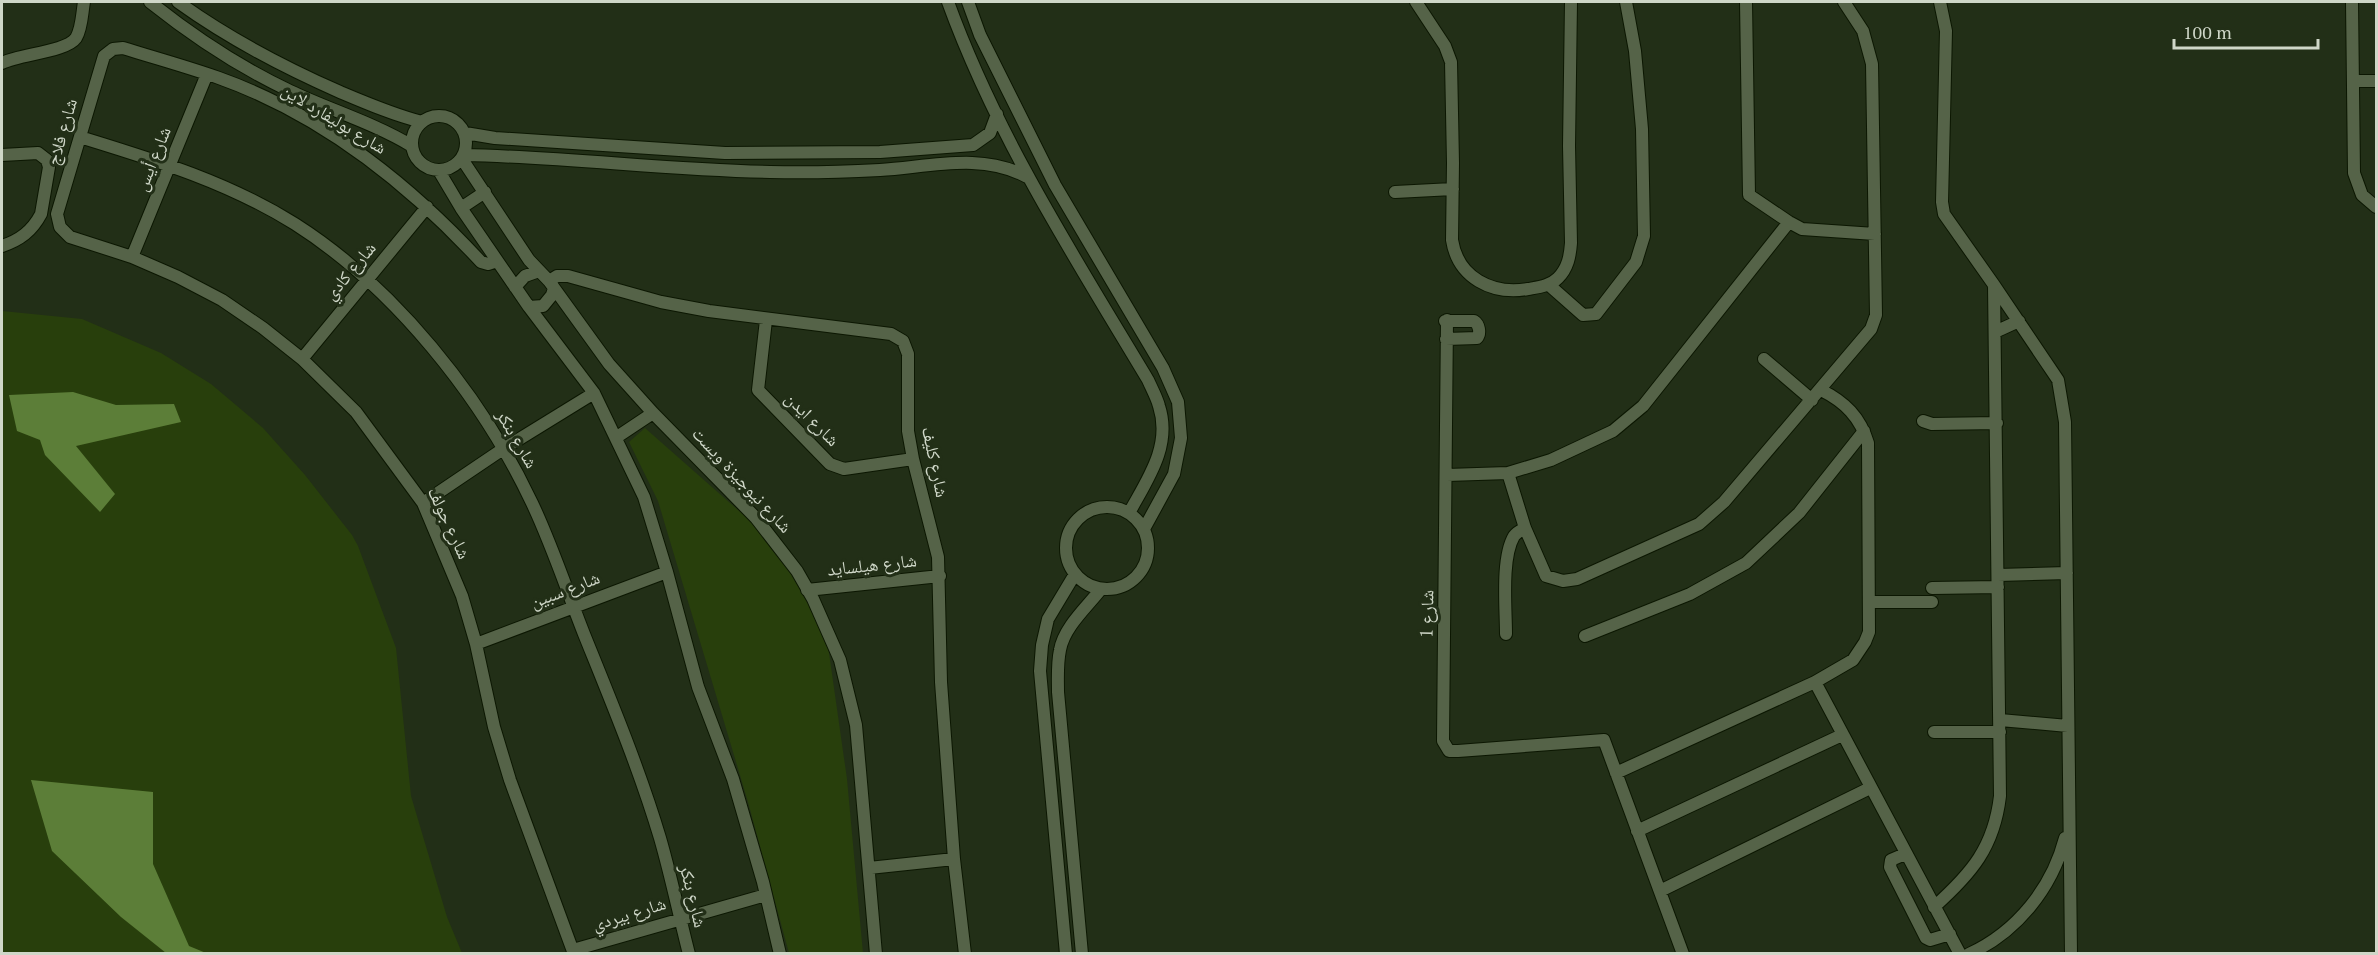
<svg xmlns="http://www.w3.org/2000/svg" width="2378" height="955" font-family="'PT Serif','Noto Naskh Arabic',serif">
<style>
.green{fill:#283f0c}
.water{fill:#5c7e38}
.lines{fill:none;stroke-linecap:round;stroke-linejoin:round}
.minor-casing{stroke:#0c1702;stroke-width:14}
.minor{stroke:#556348;stroke-width:12}
.labels{text-anchor:middle;stroke-width:6;stroke-linejoin:round;paint-order:stroke}
.street-label{font-size:18px;fill:#cfd7c8;stroke:#222f17}
</style>
<rect width="100%" height="100%" fill="#222f17"/>
<path class="green" d="M2 311 82 319 161 353 211 384 263 428 305 475 352 535 358 546 396 648 411 796 447 917 462 953H2Z
M645 428 789 555 828 646 847 779 863 953H789L748 802 658 501 629 442Z"/>
<path class="water" d="M73 392 116 405 174 404 181 422 76 446 115 494 100 512 45 455 40 440 17 431 9 395Z
M31 780 153 792V864L189 946 206 953H166L121 917 52 851Z"/>
<g class="lines">
<defs>
<path id="minor" d="M150 2C194 37 239 67 290 91 330 110 374 123 412 146
M178 2C228 38 283 67 340 92 366 103 394 115 422 122
M948 2C997 137 1075 258 1148 380 1152 389 1157 398 1159 406 1172 446 1147 480 1129 513
M968 2 980 35 1055 185 1163 368 1178 402 1181 438 1174 474 1144 529
M1416 2 1445 46 1451 62 1453 163 1452 240C1458 278 1492 295 1528 289 1539 287 1550 286 1558 278 1568 268 1570 256 1571 243L1569 146 1571 2
M1746 2 1749 195 1789 222 1802 229 1875 234
M1940 2 1946 31 1942 202 1944 214 1994 285 2058 380 2065 422 2071 954
M2352 2 2354 173 2362 195 2376 207
M2 63C19 54 66 52 76 38 82 28 82 13 84 2
M2354 81H2376
M412 143a27 27 0 1 1 54 0a27 27 0 1 1-54 0Z
M465 133 495 138 725 153 880 152 973 145 990 133 997 114
M80 137C155 160 228 182 295 224 394 287 482 397 532 503 552 545 567 591 584 634 611 701 639 768 660 838 671 876 679 915 689 954
M2 155 38 153 47 160 49 167 41 214C32 231 20 240 2 246
M464 155C566 157 668 170 770 172 807 173 843 172 880 170 929 167 982 152 1027 177
M462 159 529 260 549 281 609 364 653 413 756 518 797 571 813 599 840 660 856 725 876 954
M439 171 461 208 529 307 594 393 644 497 667 572 698 687 733 779 763 882 780 954
M1395 192 1453 189
M461 208 485 192
M1789 222 1643 406 1613 431 1551 460 1508 473 1525 528 1546 576 1563 581 1577 579 1699 524 1724 502 1871 329 1876 315 1872 64 1863 31 1844 2
M132 257 207 74
M497 261 488 264 481 262C409 184 320 114 219 78 188 67 155 58 123 48L113 49 104 56 57 214 60 227 70 237 132 257 178 277 222 300 263 328 302 359 356 412 423 503 462 596 476 644 494 727 510 780 574 954
M549 281 557 276H568L661 302 709 311 891 334 903 341 908 354V431L913 459 938 557 941 682 954 859 965 954
M1549 285 1583 315 1596 314 1636 262 1644 236 1642 129 1635 51 1626 2
M515 287 525 276 539 271
M529 307 543 306 552 295 554 288
M766 320 758 390 830 464 844 469 913 459
M1447 320 1443 741 1449 751H1458L1604 740 1683 954
M1445 321H1474C1479 324 1481 333 1477 338L1446 339
M1995 332 2019 321
M302 359 427 207
M1764 359 1812 400
M1923 421 1932 424 1997 423
M617 437 653 413
M1447 475 1508 473
M423 503 503 449 594 393
M1066 548a41 41 0 1 1 82 0a41 41 0 1 1-82 0Z
M1998 575 2067 573
M1932 588 1998 587
M807 590 940 576
M1869 602H1932
M1506 634C1506 608 1501 558 1514 536 1517 532 1521 530 1525 528
M1585 636 1690 594 1746 563 1799 513 1864 431
M476 644 667 572
M1815 682 1960 954
M2000 720 2068 726
M1934 732H2000
M1616 773 1815 682 1853 660 1865 642 1869 632 1868 443C1860 417 1845 402 1821 390
M1637 831 1842 735
M1905 854 1891 860 1890 867 1926 938 1930 940 1950 934
M869 868 954 859
M1660 891 1870 788
M1934 907C1972 873 1994 847 2000 796L1994 285
M573 950 766 895
M1066 954 1040 671 1042 645 1048 619 1075 574
M1082 954 1058 692C1058 679 1057 664 1060 650 1064 627 1087 607 1101 589
M1969 954C2017 932 2052 888 2065 838"/>
</defs>
<use href="#minor" class="minor-casing"/>
<use href="#minor" class="minor"/>
</g>
<g class="labels">
<g class="street-label">
<text transform="translate(334 119) rotate(31)" y="6">شارع بوليفارد لاين</text>
<text transform="translate(62 132) rotate(-74)" y="6">شارع فلاج</text>
<text transform="translate(153 159) rotate(-68)" y="6">شارع أيس</text>
<text transform="translate(350 271) rotate(-50)" y="6">شارع كادي</text>
<text transform="translate(812 419) rotate(45)" y="6">شارع ايدن</text>
<text transform="translate(517 439) rotate(60)" y="6">شارع بنكر</text>
<text transform="translate(935 462) rotate(78)" y="6">شارع كليف</text>
<text transform="translate(742 480) rotate(47)" y="6">شارع نيوجيزة ويست</text>
<text transform="translate(449 523) rotate(65)" y="6">شارع جولف</text>
<text transform="translate(872 565) rotate(-6)" y="6">شارع هيلسايد</text>
<text transform="translate(565 590) rotate(-21)" y="6">شارع سبين</text>
<text transform="translate(1427 614) rotate(-89)" y="6">شارع 1</text>
<text transform="translate(693 896) rotate(76)" y="6">شارع بنكر</text>
<text transform="translate(629 914) rotate(-17)" y="6">شارع بيردي</text>
</g>
</g>
<rect width="2378" height="955" fill="none" stroke="#cfd7c8" stroke-width="6"/>
<path d="M2174 39v9h144v-9" fill="none" stroke="#cfd7c8" stroke-width="3"/>
<text x="2183" y="39" font-size="18" fill="#cfd7c8" stroke="#222f17" stroke-width="4.5" paint-order="stroke">100 m</text>
</svg>
